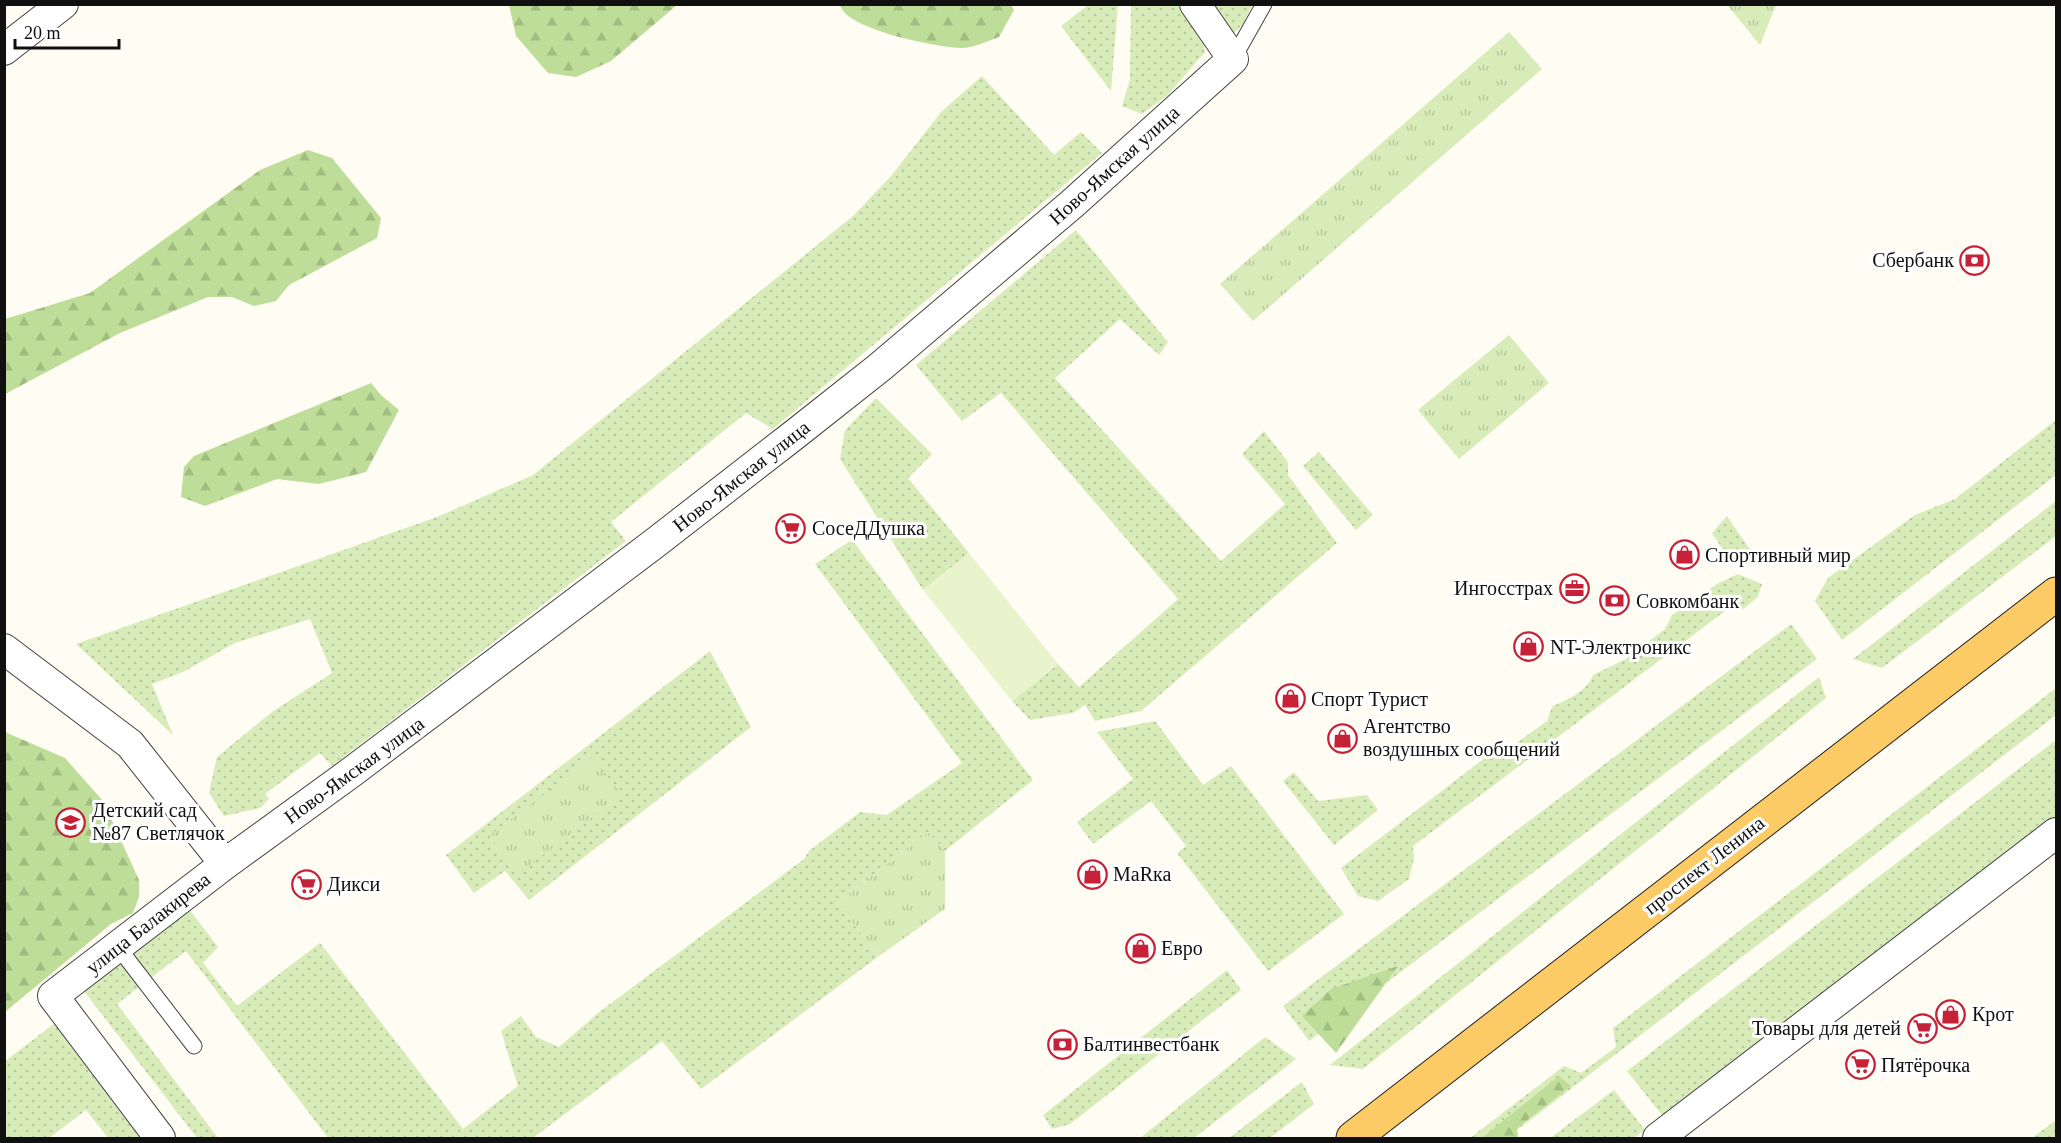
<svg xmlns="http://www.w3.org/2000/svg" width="2061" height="1143" font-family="Georgia,serif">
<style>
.grass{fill:url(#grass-dots)}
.forest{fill:url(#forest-firs)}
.park{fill:url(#park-tufts)}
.pitch{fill:#e9f3cc}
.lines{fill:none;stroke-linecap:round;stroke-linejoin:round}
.lane-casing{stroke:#434343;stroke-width:17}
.street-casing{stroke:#434343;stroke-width:32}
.primary-casing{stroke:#212121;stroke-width:35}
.lane{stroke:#fff;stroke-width:15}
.street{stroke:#fff;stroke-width:30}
.primary{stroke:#fdcb65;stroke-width:33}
.labels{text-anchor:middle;stroke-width:6;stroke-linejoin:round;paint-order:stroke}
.street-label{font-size:20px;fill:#101010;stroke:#fff}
.poi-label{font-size:20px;fill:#101010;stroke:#fff;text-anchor:start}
</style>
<defs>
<pattern id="grass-dots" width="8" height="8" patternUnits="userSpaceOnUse" patternTransform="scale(1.5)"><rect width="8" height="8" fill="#d8ecba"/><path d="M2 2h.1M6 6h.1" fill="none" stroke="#b8c99f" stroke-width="1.8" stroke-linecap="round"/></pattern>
<pattern id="forest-firs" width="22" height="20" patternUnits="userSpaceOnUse" patternTransform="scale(1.5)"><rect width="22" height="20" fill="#bedd98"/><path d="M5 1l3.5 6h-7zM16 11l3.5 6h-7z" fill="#a2bd82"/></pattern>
<pattern id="park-tufts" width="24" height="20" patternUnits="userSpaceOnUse" patternTransform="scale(1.5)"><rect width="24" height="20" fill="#d8ecba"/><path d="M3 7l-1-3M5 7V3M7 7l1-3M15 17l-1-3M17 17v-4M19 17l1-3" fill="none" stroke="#b8c99f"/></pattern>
</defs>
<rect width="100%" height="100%" fill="#fffcf3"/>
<path class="grass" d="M1088 5H1118L1111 91 1061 26Z
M1131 5H1180L1203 36 1205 52 1168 95 1142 114 1122 106 1130 79Z
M1209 5H1252L1243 24 1231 36Z
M982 76 1054 155 1081 132 1102 153 773 429 746 413 611 522 626 541 332 766 320 753 265 794 269 799 260 808 224 816 209 793 217 757 272 712 332 673 310 619 235 643 183 672 152 684 173 735 76 644 437 517 533 475 853 216 892 175 941 112Z
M1076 230 1168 342 1159 355 1120 319 1055 378 1221 561 1285 504 1242 454 1264 431 1288 462V475L1337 543 1141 711 1095 721 1085 705 1073 713 1030 720 1012 701 1058 664 1079 687 1178 599 1001 393 962 421 916 365Z
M876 398 932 454 908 478 969 553 923 590 840 459 845 430Z
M2056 420V475L1842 640 1815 601 1828 578 1915 515 1955 499Z
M1319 452 1373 515 1356 530 1303 466Z
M2056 501V536L1882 668 1853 659Z
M1727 516 1757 560 1726 554 1712 533Z
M852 540 1033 780 945 851 928 832 837 903 879 956 701 1089 662 1041 533 1138H328L186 951 117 1004 218 1138H197L84 991 189 909 218 947 203 963 237 1006 320 943 463 1129 518 1086 501 1031 521 1016 536 1037 559 1047 598 1013 804 859 809 851 860 812 887 815 962 763 815 564Z
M1738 574 1762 584 1758 597 1742 610 1729 608 1413 846 1414 858 1409 879 1378 901 1358 896 1341 868 1494 751 1514 745 1547 721 1552 707C1567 699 1587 692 1593 675L1626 659 1665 629 1672 615 1717 584Z
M1791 624 1817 659 1309 1041 1283 1006Z
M710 651 751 727 529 900 505 871 474 893 446 855Z
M1819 677 1826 698 1363 1069 1330 1065Z
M2056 688V715L1507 1138H1470L1564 1066 1581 1073 1616 1047 1613 1028Z
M1155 721 1203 785 1231 766 1344 914 1268 971 1177 853 1186 846 1151 801 1093 844 1077 822 1133 779 1097 732Z
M2056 740V817L1665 1119 1627 1071Z
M1294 772 1318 801 1367 795 1378 810 1334 845 1283 781Z
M1227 970 1241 990 1070 1124 1052 1129 1043 1115Z
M59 1020 148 1138H108L86 1110 49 1138H5V1061Z
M1265 1037 1296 1059 1194 1138H1140Z
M1302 1082 1314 1104 1270 1138H1229Z
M1614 1090 1645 1130 1634 1138H1550Z
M2056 1120V1138H2032Z"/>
<path class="forest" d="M509 5V4L677 5 611 61 576 77 548 73 516 36Z
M1011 5 1014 10 999 37C988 41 975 47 963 48 940 48 846 30 840 5Z
M308 150 332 158 381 218 377 238 289 285 276 301 254 306 232 297H208L120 333 5 394V319L90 293 260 170Z
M371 383 381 395 399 410 366 472 319 484 277 479 205 506 181 497 184 467 194 456Z
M5 732 65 758 103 801 139 880V897L133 913 111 924 5 1012Z
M1398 966 1336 1053 1302 1016 1331 989Z
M1559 1076 1571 1086 1517 1128 1518 1138H1482Z"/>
<path class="park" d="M1727 5H1776L1760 45Z
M1509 32 1542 69 1253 321 1220 284Z
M1509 335 1549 383 1459 459 1418 410Z
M593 757 622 795 518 874 489 836Z
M928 832 945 851V909L879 956 837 903Z"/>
<path class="pitch" d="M969 553 1058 664 1012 701 923 590Z"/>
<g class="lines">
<defs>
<path id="lane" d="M1233 59 1264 4
M118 947 194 1046"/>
<path id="street" d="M4 50 63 4
M4 649 130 744 225 864
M160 1138 53 996 225 864 353 771 655 543 794 435 880 367 1072 204 1233 59 1195 4
M1658 1138 2056 833"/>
<path id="primary" d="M1353 1138 2056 594"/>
</defs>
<use href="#lane" class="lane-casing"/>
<use href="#street" class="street-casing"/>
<use href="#primary" class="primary-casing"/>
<use href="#lane" class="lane"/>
<use href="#street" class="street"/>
<use href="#primary" class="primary"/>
</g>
<defs>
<symbol id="bank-ring" viewBox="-11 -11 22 22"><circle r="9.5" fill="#fff" stroke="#c72137" stroke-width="1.5"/><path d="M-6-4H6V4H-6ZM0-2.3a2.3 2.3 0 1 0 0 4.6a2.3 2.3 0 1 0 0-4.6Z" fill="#c72137"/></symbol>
<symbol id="supermarket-ring" viewBox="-11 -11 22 22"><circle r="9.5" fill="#fff" stroke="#c72137" stroke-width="1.5"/><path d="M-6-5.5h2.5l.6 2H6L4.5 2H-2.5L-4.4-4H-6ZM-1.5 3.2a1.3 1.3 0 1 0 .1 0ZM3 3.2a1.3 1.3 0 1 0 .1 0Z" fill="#c72137"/></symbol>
<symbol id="shop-ring" viewBox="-11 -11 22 22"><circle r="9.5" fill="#fff" stroke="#c72137" stroke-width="1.5"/><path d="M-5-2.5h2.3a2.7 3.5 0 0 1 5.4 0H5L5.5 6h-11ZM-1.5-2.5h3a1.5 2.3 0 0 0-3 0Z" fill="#c72137"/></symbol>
<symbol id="office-ring" viewBox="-11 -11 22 22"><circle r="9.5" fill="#fff" stroke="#c72137" stroke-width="1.5"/><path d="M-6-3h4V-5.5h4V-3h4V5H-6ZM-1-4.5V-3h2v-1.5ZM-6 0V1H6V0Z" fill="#c72137"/></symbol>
<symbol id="school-ring" viewBox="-11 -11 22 22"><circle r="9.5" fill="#fff" stroke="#c72137" stroke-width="1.5"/><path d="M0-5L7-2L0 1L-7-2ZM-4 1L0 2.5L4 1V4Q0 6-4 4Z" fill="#c72137"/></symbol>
</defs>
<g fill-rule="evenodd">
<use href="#bank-ring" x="1958" y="244" width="33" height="33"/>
<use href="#supermarket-ring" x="774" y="512" width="33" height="33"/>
<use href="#shop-ring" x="1668" y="538" width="33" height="33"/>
<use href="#office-ring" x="1558" y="572" width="33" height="33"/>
<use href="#bank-ring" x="1598" y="584" width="33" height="33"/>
<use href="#shop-ring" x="1512" y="630" width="33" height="33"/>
<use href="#shop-ring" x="1274" y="682" width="33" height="33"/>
<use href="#shop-ring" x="1326" y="722" width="33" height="33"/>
<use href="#school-ring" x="54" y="806" width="33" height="33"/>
<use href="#shop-ring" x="1076" y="858" width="33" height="33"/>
<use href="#supermarket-ring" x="290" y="868" width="33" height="33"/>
<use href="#shop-ring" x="1124" y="932" width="33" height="33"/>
<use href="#shop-ring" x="1934" y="998" width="33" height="33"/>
<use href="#supermarket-ring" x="1906" y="1012" width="33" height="33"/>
<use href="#bank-ring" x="1046" y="1028" width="33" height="33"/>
<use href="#supermarket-ring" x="1844" y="1048" width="33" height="33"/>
</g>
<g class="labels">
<g class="street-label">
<text transform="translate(1114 165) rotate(-42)" y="7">Ново-Ямская улица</text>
<text transform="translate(741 476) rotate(-38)" y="7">Ново-Ямская улица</text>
<text transform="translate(354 770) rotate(-36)" y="7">Ново-Ямская улица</text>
<text transform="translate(1704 865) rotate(-38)" y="7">проспект Ленина</text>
<text transform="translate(148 923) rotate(-38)" y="7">улица Балакирева</text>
</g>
<g class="poi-label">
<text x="1954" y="267" text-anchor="end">Сбербанк</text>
<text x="812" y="535">СосеДДушка</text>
<text x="1705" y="562">Спортивный мир</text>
<text x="1553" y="595" text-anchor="end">Ингосстрах</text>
<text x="1636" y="608">Совкомбанк</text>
<text x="1550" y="654">NT-Электроникс</text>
<text x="1311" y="706">Спорт Турист</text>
<text x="1363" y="733">Агентство<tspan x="1363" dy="23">воздушных сообщений</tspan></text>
<text x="92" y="817">Детский сад<tspan x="92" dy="23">№87 Светлячок</tspan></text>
<text x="1113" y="881">МаRка</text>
<text x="327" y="891">Дикси</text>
<text x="1161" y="955">Евро</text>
<text x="1972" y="1021">Крот</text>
<text x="1901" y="1035" text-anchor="end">Товары для детей</text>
<text x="1083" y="1051">Балтинвестбанк</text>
<text x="1881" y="1072">Пятёрочка</text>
</g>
</g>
<rect width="2061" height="1143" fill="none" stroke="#101010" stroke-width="12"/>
<path d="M15 39v9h104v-9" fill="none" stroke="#101010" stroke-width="3"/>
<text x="24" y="39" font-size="18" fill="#101010" stroke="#ffffff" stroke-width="4.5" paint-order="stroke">20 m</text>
</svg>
